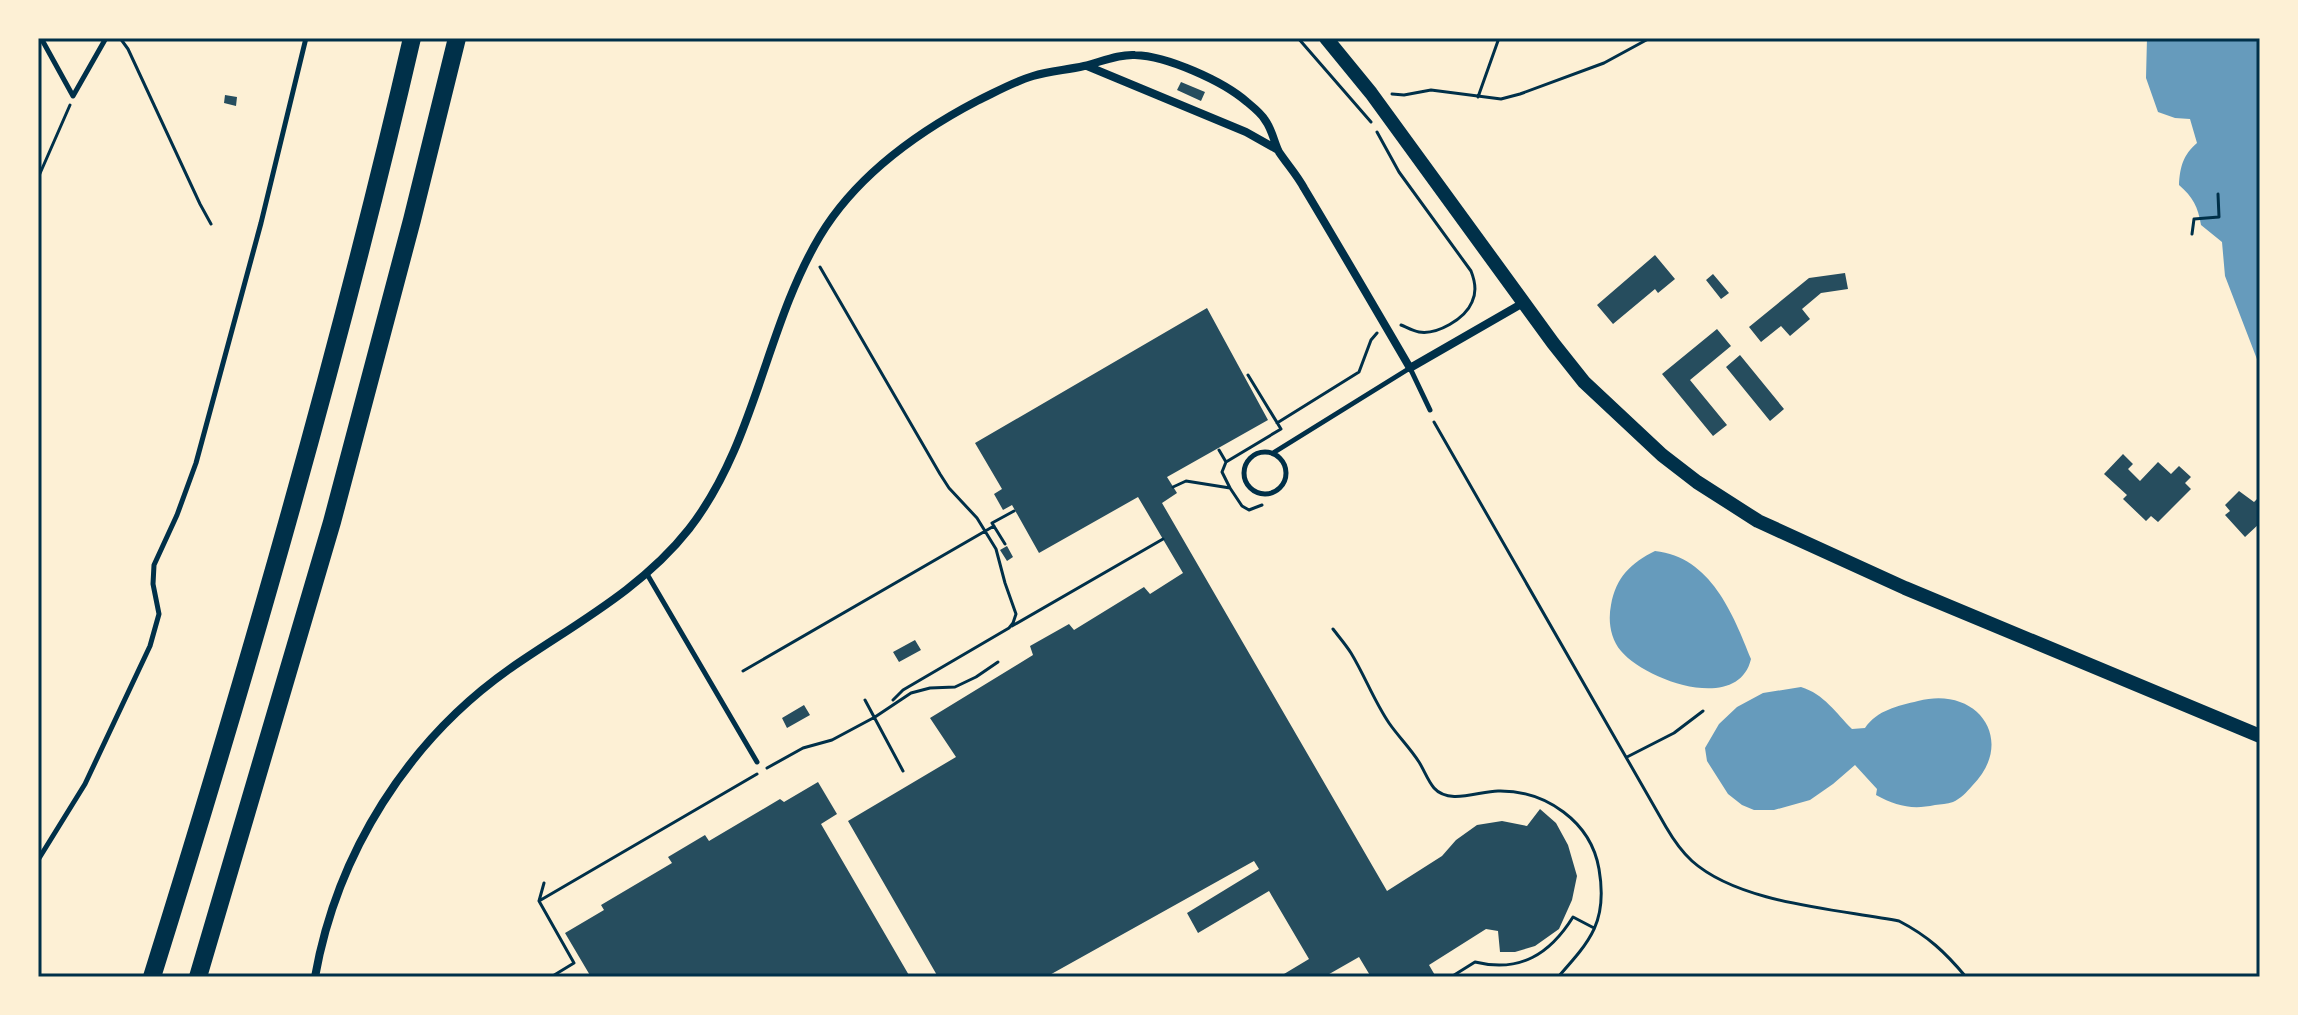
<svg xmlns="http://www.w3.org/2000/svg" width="2298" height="1015" font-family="'PT Sans',sans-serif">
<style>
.water{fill:#669bbc}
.building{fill:#264d5e}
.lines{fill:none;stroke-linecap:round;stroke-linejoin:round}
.path{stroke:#003049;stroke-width:3}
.service{stroke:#003049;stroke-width:5}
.minor{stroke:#003049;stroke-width:8}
.secondary{stroke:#003049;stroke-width:14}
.motorway{stroke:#003049;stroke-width:18}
.neatline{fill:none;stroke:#003049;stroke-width:3}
</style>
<rect width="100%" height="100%" fill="#fdf0d5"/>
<path class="water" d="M2147 38H2260V367L2225 276 2222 242 2201 225C2198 207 2193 197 2179 185 2180 167 2183 155 2197 143L2190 119 2175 118 2158 112 2146 78Z
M1655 551C1711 557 1733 614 1751 659 1738 714 1645 680 1621 651 1610 638 1608 620 1611 605 1616 577 1631 563 1655 551Z
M1801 687C1824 694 1836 713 1852 729L1865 728C1877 710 1898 706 1918 701 1978 685 2017 741 1972 786 1967 792 1960 799 1953 802 1947 804 1941 804 1935 805 1912 810 1896 806 1876 795L1877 789 1855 765 1833 784 1810 800 1774 810H1754L1742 805 1728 794 1707 761 1705 748 1719 724 1737 707 1763 693Z"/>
<path class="building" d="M1181 82 1205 92 1201 101 1177 90Z
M225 95 237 97 236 106 224 103Z
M1655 255 1675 279 1658 293 1655 289 1613 324 1597 305Z
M1845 273 1848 289 1821 293 1802 309 1810 319 1790 336 1781 326 1761 342 1749 327 1809 278Z
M1713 274 1729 293 1721 299 1706 280Z
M1207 308 1268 420 1167 477 1177 493 1162 503 1387 891 1442 856 1456 840 1477 825 1502 821 1527 826 1540 809 1556 823 1568 845 1577 876 1572 900 1559 929 1535 946 1515 952H1500L1498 931 1486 929 1429 965 1436 977H1371L1359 957 1324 977H1279L1309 959 1269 891 1198 933 1187 913 1259 869 1254 861 1046 977H938L848 821 956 757 930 718 1033 655 1030 646 1069 624 1074 630 1144 587 1150 594 1183 573 1138 497 1039 553 1012 505 1003 510 994 494 1002 489 975 443Z
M1717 329 1731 346 1690 380 1727 425 1713 436 1662 374Z
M1740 355 1784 409 1770 421 1726 367Z
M2123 454 2133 464 2128 469 2140 481 2158 462 2171 474 2179 466 2191 477 2185 483 2191 489 2158 522 2151 516 2146 521 2123 499 2127 495 2104 474Z
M2239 491 2254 502 2260 496V523L2245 537 2225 515 2230 511 2225 505Z
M1007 546 1013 557 1007 561 1000 550Z
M915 640 921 650 899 662 893 652Z
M804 705 810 715 787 728 782 718Z
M818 782 837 814 821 824 910 977H591L565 933 604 910 601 905 672 863 668 857 705 835 709 841 780 799 784 802Z"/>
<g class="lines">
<path class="path" d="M120 38 128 49 200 204 211 224
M1298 38 1371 122
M1392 94 1404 95 1431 90 1501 99 1520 94 1604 63 1650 38
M1478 97 1499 38
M1377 132 1399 172 1471 271C1475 281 1477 292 1472 302 1465 319 1437 335 1419 332 1413 331 1406 327 1401 325
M38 178 70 105
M2192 234 2194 219 2219 217 2218 194
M820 267 940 474 949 488 977 518 996 549 1005 583 1016 614 1013 623 1009 628 903 690 893 700
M1434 422 1666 827C1673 839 1681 851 1692 861 1740 904 1838 909 1899 921 1928 936 1945 952 1966 977
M1277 423 1359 372 1371 340 1377 333
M1219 450 1226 462
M1173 487 1186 481 1230 488 1242 506 1249 510 1262 505
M1230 488 1222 472 1226 462 1281 429 1248 375
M1005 544 992 523 1014 511
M1012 626 1163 539
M1333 629C1339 637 1346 645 1351 653 1365 676 1374 701 1389 723 1398 736 1410 748 1419 762 1424 770 1428 781 1434 788 1449 805 1479 791 1498 791 1546 790 1591 822 1599 869 1608 921 1591 940 1558 977
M743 671 994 526
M865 700 903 771
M1627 757 1674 733 1703 711
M767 768 803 748 832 740 875 717 911 693 930 688 955 687 976 677 998 662
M544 883 539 901 574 963 551 977
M539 901 757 774
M1451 977 1475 962C1520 973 1550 954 1573 917L1594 928"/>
<path class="service" d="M41 38 73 96 106 38
M1244 473a21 21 0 1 1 42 0a21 21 0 1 1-42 0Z
M1273 453 1410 368 1430 410
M647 574 757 762
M38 860 85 784 150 646 159 614 153 584 154 565 177 515 196 463 261 223 306 38"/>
<path class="minor" d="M1087 66 1246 132 1278 150
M315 977C337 853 408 740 511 668 573 625 641 590 689 529 756 443 765 328 820 236 856 176 916 133 977 101 996 92 1013 82 1033 76 1050 71 1067 70 1084 66 1101 62 1118 54 1135 55 1167 56 1223 81 1247 102 1253 107 1261 113 1265 120 1272 129 1274 142 1279 152 1287 164 1297 175 1304 188 1340 248 1375 308 1410 368L1523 303"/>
<path class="secondary" d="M1326 38 1371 93 1553 343 1584 382 1662 455 1697 482 1758 521 1905 588 2260 736"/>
<path class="motorway" d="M152 977C249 667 339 354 412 38
M198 977 332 522 412 220 457 38"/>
</g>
<rect width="2298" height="1015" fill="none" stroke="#fdf0d5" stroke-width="80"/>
<rect x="40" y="40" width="2218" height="935" class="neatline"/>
</svg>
